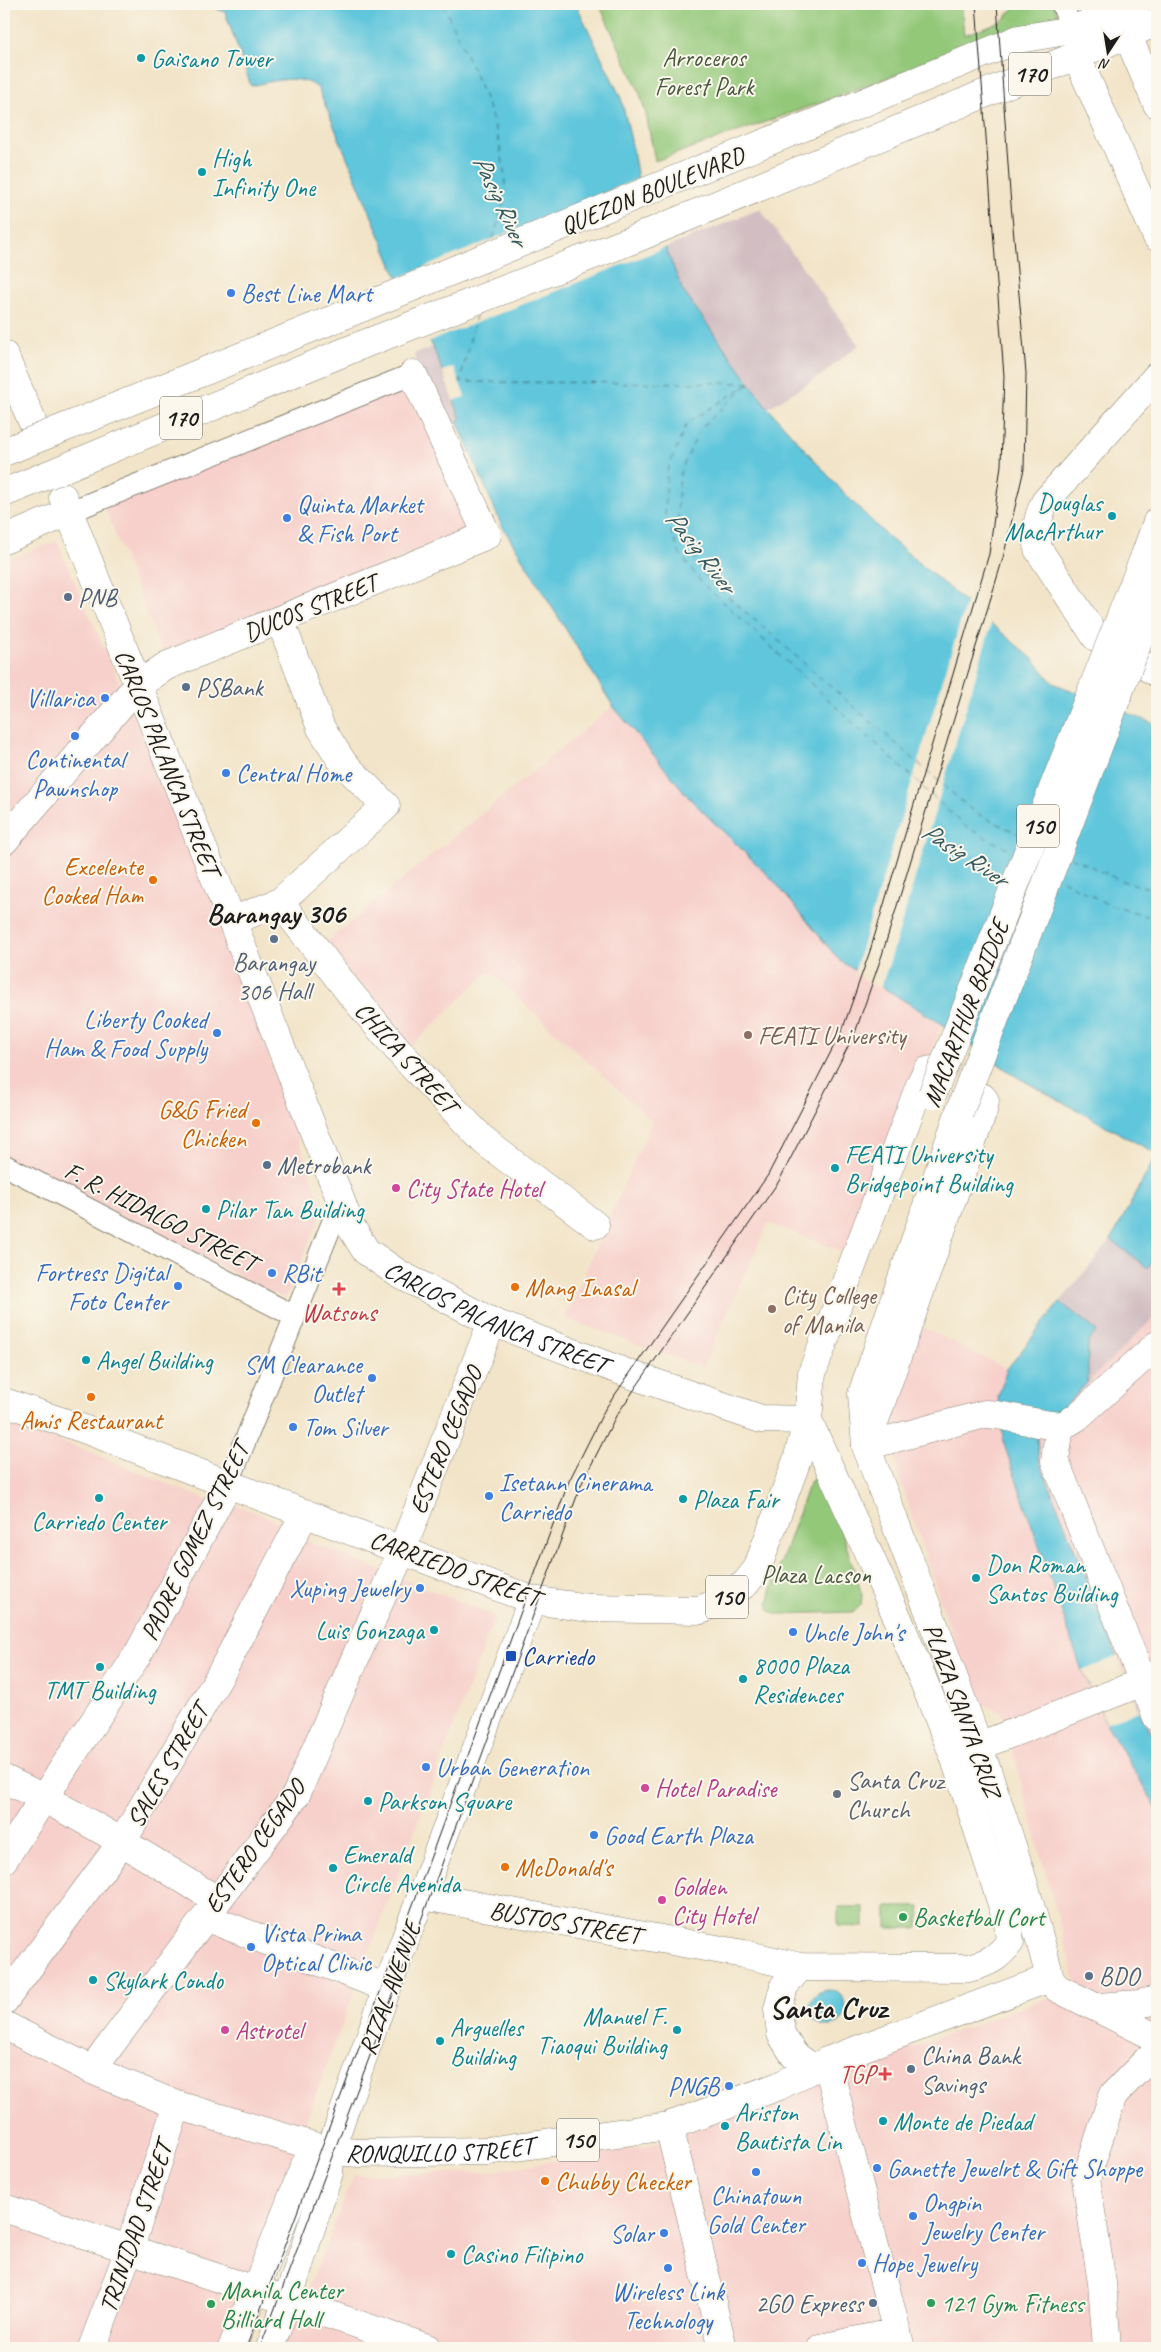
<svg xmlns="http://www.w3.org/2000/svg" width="1161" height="2352" font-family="Caveat,sans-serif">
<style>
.built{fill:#f7d0cb}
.industrial{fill:#d2bec2}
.green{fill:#93c879;stroke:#58724a}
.water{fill:#5fc6dc;stroke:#3e717c}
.pier{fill:#f2e4c8}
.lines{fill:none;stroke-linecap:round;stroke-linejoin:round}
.ferry{stroke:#33585f;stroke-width:1;stroke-dasharray:6 5;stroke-linecap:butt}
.tertiary-tunnel{stroke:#c7bca6;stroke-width:28;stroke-dasharray:28 14;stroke-linecap:butt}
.pedestrian-casing{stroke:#878072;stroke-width:23}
.minor-casing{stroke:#878072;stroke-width:29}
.tertiary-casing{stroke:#878072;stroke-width:29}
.primary-casing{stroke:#878072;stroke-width:29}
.pedestrian{stroke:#fff;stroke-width:21}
.minor{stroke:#fff;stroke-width:28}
.tertiary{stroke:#fff;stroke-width:28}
.primary{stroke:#fff;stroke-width:28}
.tram{stroke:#1c1c1c;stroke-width:1}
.primary-bridge-casing{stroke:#878072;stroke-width:29;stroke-linecap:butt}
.primary-bridge{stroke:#fff;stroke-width:28}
.culture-dot{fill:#0f9aa8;stroke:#fbf7ec;stroke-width:2}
.shop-dot{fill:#3f7fe0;stroke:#fbf7ec;stroke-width:2}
.service-dot{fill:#5c6f8a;stroke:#fbf7ec;stroke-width:2}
.food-dot{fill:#e8710a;stroke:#fbf7ec;stroke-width:2}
.education-dot{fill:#8d6e63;stroke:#fbf7ec;stroke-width:2}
.hotel-dot{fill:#d1479c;stroke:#fbf7ec;stroke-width:2}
.health-dot{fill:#e0444e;stroke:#fbf7ec;stroke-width:2}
.transit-dot{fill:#1a4fb4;stroke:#fbf7ec;stroke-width:2}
.worship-dot{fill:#6b7280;stroke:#fbf7ec;stroke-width:2}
.leisure-dot{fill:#2e9e5b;stroke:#fbf7ec;stroke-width:2}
.labels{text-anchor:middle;stroke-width:4;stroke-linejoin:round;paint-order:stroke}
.shield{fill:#fbf7ec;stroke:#5f5e5a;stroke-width:1}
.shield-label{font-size:24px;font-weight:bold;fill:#1c1c1c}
.park-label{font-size:25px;fill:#46583d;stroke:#fbf7ec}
.culture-label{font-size:25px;fill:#0d838f;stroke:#fbf7ec;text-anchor:start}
.street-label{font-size:25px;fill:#1c1c1c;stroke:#fbf7ec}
.shop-label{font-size:25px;fill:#366cbe;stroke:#fbf7ec;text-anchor:start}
.service-label{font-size:25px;fill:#4e5e75;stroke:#fbf7ec;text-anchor:start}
.food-label{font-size:25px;fill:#c56008;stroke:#fbf7ec;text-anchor:start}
.education-label{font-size:25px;fill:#785e54;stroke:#fbf7ec;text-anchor:start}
.hotel-label{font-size:25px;fill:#b23c85;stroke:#fbf7ec;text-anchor:start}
.health-label{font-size:25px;fill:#be3a42;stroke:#fbf7ec}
.transit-label{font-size:25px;fill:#164399;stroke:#fbf7ec;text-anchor:start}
.worship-label{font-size:25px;fill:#5b616d;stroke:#fbf7ec;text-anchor:start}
.leisure-label{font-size:25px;fill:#27864d;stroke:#fbf7ec;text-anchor:start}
.water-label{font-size:26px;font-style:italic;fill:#33585f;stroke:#fbf7ec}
.quarter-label{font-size:28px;font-weight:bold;fill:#1c1c1c;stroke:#fbf7ec}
.district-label{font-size:30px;font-weight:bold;fill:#1c1c1c;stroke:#fbf7ec}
</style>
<rect width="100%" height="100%" fill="#fbf7ec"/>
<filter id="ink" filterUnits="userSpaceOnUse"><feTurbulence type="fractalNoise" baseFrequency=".02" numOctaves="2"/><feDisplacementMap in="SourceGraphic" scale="10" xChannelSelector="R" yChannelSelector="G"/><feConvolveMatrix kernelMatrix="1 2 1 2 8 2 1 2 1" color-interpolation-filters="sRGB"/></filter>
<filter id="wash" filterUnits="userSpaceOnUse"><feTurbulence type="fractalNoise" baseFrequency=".0096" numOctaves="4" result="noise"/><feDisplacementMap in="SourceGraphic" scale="20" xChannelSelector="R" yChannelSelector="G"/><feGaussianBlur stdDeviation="1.12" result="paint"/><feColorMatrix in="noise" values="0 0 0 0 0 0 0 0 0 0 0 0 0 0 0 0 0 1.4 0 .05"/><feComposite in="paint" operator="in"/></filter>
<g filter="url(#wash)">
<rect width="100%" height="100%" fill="#f2e4c8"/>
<path class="built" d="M409 381 470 529 163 655 104 506Z
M57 541 210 891 323 1210 285 1299 4 1157V561Z
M613 706 691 800 773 880 840 961 942 1024 852 1255 768 1223 702 1368 565 1318 652 1121 489 971 411 1046 324 944Z
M1157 1315V1744L1139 1711 1039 1460 1037 1437 1088 1382Z
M916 1324 1007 1369 998 1397 1004 1444 1043 1560 1082 1671 1106 1723 1157 1809V2348H284L354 2175 486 2172 646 2146 1077 1987 1002 1713 974 1700 898 1474 890 1424 884 1414Z
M4 1418 232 1510 235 1505 286 1524 282 1531 495 1616 221 2348H4Z"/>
<path class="industrial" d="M760 209 859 345 820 376 768 408 683 291 665 248Z
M433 347 442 371 454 367 461 420 441 428 414 354Z
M1111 1240 1148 1268 1153 1262 1157 1265V1315L1088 1382V1342L1097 1331 1060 1302Z"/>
<path class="green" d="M599 4H961L964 35 1002 21 1018 4H1054L1058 15 822 102 655 161 646 114 639 91Z
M818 1476 823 1480 828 1488 862 1595 861 1605 854 1612 779 1614 770 1611 768 1603 771 1591 807 1488 812 1480Z
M838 1907H864V1927L838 1926Z
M887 1907H920L918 1928H887Z"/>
<path class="water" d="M205 4H576L621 98 631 140 638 179 683 291 768 408 842 491 886 535 1033 659 1053 683 1157 725V1265L1153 1262 1148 1268 1111 1240 1157 1154 1017 1077 942 1024 840 961 773 880 691 800 613 706 501 524 457 421 461 419 433 347 395 272 318 88C298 73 273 81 251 86L225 12Z
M1060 1302 1097 1331 1088 1342V1382L1037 1437 1039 1460 1139 1711 1157 1744V1809L1106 1723 1082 1671 1004 1444 998 1397 1007 1369Z
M810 2008a18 18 0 1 1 36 0a18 18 0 1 1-36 0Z"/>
<path class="pier" d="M640 178 667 247 428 342 396 279Z
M454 367 465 397 453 401 442 371Z
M967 600 992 622 891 958 880 989 854 973Z
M1118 1656 1139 1711 1106 1723 1082 1671Z"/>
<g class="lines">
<path class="ferry" d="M443 4C468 62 504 123 505 188 505 204 497 224 493 240
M483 284 486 271
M476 315 460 382 749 383
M750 383 687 423 667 471 665 517 680 554 701 582 966 827 1013 852
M747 385 700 429 680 473 677 513 688 549 709 580 974 812 1021 835
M1071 857 1122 881 1157 890
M1062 880 1111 906 1157 918"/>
</g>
</g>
<g filter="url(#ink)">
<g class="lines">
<path class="tertiary-tunnel" d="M32 421 61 494"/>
<defs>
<path id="pedestrian" d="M1062 4 1072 30
M69 512 413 374
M4 1165 294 1316
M228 1484 341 1201"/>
<path id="minor" d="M1127 34 1157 104
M1076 55 1157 237
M1096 637 1038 549C1035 532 1037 517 1045 502L1157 376
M1147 667 1157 673
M4 841 137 686 166 666 487 535 413 374
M280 902 350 993 404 1057 485 1142 595 1225
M232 921 280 902 386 806 343 763 321 728 280 620
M4 1402 81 1428 532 1600
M1060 1425 1055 1461 1157 1717
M866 1446 985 1414C1005 1414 1048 1428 1063 1425 1068 1423 1072 1420 1077 1417L1157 1345
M4 1779C78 1813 147 1857 217 1900
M4 1859 138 1654 228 1484
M423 1896 744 1954 800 1967 969 1968C988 1963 998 1958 1010 1942L1008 1923 954 1756 899 1621 808 1420
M205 1917 387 1988
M4 2001 122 1842 219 1677 305 1513
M4 2025 92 2070 177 2105 330 2151
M827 2061 901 2348
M92 2070 296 1795 402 1550 492 1322
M669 2126 723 2348
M4 2208C145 2255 287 2299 427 2348
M92 2348 129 2250 177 2105
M821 2348 897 2332
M1107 2348 1102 2283 1086 2179 1113 2095 1157 2050"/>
<g id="tertiary">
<path d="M4 355 32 421"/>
<path id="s1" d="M63 497 232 921 351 1227 366 1251 399 1274 492 1322 632 1375 761 1419 808 1420"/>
<path d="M4 540 69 512"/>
<path d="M979 1746 1143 1682 1157 1674"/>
<path d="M1050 1978 1057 1988 1157 2038"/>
<path d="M1098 2007 1139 2004 1157 2000"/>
</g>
<g id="primary">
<path d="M344 315 1019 39 1072 30 1136 4"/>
<path d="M359 346 632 240 1157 22"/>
<path d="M1144 558 1157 522"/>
<path d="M868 1440 983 1111 985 1101 982 1097"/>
<path d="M800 1967 784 1986 778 2009 781 2034 794 2055 814 2069"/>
<path id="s2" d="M330 2151 359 2153 487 2151 669 2126 779 2086 827 2061 1050 1978C1004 1796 932 1622 866 1446L862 1394 959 1113"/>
<path d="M232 2348 305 2165 330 2151"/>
<path d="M270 2348 288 2299 329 2173 330 2151 335 2137 387 1988 532 1600 589 1608 701 1610 727 1597 746 1583 757 1569 797 1460 808 1420 812 1373 921 1082 927 1071 932 1070"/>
</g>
</defs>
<use href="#pedestrian" class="pedestrian-casing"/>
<use href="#minor" class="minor-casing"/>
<use href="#tertiary" class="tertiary-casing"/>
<use href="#primary" class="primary-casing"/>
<use href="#pedestrian" class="pedestrian"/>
<use href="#minor" class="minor"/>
<use href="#tertiary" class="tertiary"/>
<use href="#primary" class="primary"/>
<path class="tram" d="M246 2348 420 1886 569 1481 605 1409 768 1175 843 1028 870 951 989 554 1001 465 1004 376 976 4
M260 2348 432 1891 581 1485 616 1416 779 1181 855 1033 882 955 1003 558 1024 469 1026 373 1010 193 997 4"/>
<defs>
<path id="primary-bridge" d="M4 452 344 315
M4 493 359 346
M932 1095 1144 558
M959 1113 1157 592"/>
</defs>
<use href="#primary-bridge" class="primary-bridge-casing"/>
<use href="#primary-bridge" class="primary-bridge"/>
</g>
</g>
<g class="culture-dot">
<circle cx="141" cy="58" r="5"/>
<circle cx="202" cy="172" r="5"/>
<circle cx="1112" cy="516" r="5"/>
<circle cx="835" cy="1168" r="5"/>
<circle cx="206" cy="1209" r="5"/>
<circle cx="86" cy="1360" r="5"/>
<circle cx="99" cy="1498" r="5"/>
<circle cx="683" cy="1499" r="5"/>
<circle cx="976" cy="1578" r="5"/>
<circle cx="434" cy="1630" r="5"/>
<circle cx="100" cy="1667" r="5"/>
<circle cx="743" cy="1679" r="5"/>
<circle cx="368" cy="1801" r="5"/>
<circle cx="333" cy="1868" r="5"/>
<circle cx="93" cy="1980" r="5"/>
<circle cx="677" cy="2030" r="5"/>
<circle cx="440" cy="2041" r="5"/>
<circle cx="883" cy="2121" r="5"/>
<circle cx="725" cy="2126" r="5"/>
<circle cx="451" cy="2254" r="5"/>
</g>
<g class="shop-dot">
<circle cx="231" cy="293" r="5"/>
<circle cx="287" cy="518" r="5"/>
<circle cx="105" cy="698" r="5"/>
<circle cx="75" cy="736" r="5"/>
<circle cx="226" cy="773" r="5"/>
<circle cx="217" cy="1033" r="5"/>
<circle cx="272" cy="1273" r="5"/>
<circle cx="178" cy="1286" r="5"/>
<circle cx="372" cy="1378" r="5"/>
<circle cx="293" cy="1427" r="5"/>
<circle cx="489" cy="1496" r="5"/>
<circle cx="420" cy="1588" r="5"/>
<circle cx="793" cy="1632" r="5"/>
<circle cx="426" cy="1767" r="5"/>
<circle cx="594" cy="1835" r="5"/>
<circle cx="251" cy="1947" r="5"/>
<circle cx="729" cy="2086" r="5"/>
<circle cx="877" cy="2168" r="5"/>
<circle cx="756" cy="2172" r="5"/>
<circle cx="913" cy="2216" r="5"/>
<circle cx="664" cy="2233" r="5"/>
<circle cx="862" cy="2263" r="5"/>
<circle cx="668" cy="2268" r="5"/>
</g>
<g class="service-dot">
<circle cx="68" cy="597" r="5"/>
<circle cx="186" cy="687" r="5"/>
<circle cx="274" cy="939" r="5"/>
<circle cx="267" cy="1165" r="5"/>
<circle cx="1089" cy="1976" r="5"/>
<circle cx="911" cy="2069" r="5"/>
<circle cx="873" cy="2303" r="5"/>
</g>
<g class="food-dot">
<circle cx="153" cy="880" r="5"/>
<circle cx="256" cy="1123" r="5"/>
<circle cx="515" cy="1287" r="5"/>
<circle cx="91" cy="1397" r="5"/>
<circle cx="505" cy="1867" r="5"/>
<circle cx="545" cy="2181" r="5"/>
</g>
<g class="education-dot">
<circle cx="748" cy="1035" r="5"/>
<circle cx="772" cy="1309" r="5"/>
</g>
<g class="hotel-dot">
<circle cx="396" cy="1188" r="5"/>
<circle cx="645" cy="1788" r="5"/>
<circle cx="662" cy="1900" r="5"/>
<circle cx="225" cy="2030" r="5"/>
</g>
<g class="health-dot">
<path d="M336.5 1281.5h5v5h5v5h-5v5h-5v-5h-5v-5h5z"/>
<path d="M882.5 2066.5h5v5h5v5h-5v5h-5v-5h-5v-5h5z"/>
</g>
<rect class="transit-dot" x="505" y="1650" width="12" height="12" rx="2.5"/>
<circle class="worship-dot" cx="837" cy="1794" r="5"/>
<g class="leisure-dot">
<circle cx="903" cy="1917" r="5"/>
<circle cx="931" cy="2303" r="5"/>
<circle cx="211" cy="2304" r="5"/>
</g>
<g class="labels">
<g class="shield">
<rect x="1009" y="52.5" width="42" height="43" rx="4"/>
<rect x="160" y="396.5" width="42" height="43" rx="4"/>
<rect x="1017" y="804.5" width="42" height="43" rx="4"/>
<rect x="706" y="1575.5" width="42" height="43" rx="4"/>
<rect x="557" y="2118.5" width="42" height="43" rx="4"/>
</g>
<g class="shield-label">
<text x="1030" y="82">170</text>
<text x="181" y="426">170</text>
<text x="1038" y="834">150</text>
<text x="727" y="1605">150</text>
<text x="578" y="2148">150</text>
</g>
<g class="park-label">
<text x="704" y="66">Arroceros<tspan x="704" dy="29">Forest Park</tspan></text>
<text x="816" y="1583">Plaza Lacson</text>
</g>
<g class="culture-label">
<text x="151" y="67">Gaisano Tower</text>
<text x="212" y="167">High<tspan x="212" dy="29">Infinity One</tspan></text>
<text x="1102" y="511" text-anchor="end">Douglas<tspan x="1102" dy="29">MacArthur</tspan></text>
<text x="845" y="1163">FEATI University<tspan x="845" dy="29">Bridgepoint Building</tspan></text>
<text x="216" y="1218">Pilar Tan Building</text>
<text x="96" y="1369">Angel Building</text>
<text x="693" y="1508">Plaza Fair</text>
<text x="99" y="1530" text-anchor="middle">Carriedo Center</text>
<text x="986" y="1573">Don Roman<tspan x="986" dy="29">Santos Building</tspan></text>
<text x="424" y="1639" text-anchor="end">Luis Gonzaga</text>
<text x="753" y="1674">8000 Plaza<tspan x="753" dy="29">Residences</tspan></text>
<text x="100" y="1699" text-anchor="middle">TMT Building</text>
<text x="378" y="1810">Parkson Square</text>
<text x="343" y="1863">Emerald<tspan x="343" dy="29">Circle Avenida</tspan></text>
<text x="103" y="1989">Skylark Condo</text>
<text x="667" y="2025" text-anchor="end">Manuel F.<tspan x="667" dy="29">Tiaoqui Building</tspan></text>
<text x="450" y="2036">Arguelles<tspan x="450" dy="29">Building</tspan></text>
<text x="735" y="2121">Ariston<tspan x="735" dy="29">Bautista Lin</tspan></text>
<text x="893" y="2130">Monte de Piedad</text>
<text x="461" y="2263">Casino Filipino</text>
</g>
<g class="street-label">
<text transform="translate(652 190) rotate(-22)" y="9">QUEZON BOULEVARD</text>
<text transform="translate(310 607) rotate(-22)" y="9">DUCOS STREET</text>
<text transform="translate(168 762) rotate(68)" y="9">CARLOS PALANCA STREET</text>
<text transform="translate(965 1013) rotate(-69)" y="9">MACARTHUR BRIDGE</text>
<text transform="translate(407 1057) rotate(48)" y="9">CHICA STREET</text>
<text transform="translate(161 1216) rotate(27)" y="9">F. R. HIDALGO STREET</text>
<text dy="9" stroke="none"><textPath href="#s1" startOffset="960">CARLOS PALANCA STREET</textPath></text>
<text transform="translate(445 1440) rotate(-68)" y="9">ESTERO CEGADO</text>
<text transform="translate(194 1541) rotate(-64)" y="9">PADRE GOMEZ STREET</text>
<text transform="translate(455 1568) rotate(20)" y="9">CARRIEDO STREET</text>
<text transform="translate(963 1710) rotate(70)" y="9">PLAZA SANTA CRUZ</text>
<text transform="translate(167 1765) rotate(-60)" y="9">SALES STREET</text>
<text transform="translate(254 1846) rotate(-55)" y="9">ESTERO CEGADO</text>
<text transform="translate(565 1922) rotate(10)" y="9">BUSTOS STREET</text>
<text transform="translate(389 1988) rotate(-70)" y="9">RIZAL AVENUE</text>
<text dy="9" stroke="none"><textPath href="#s2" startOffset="110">RONQUILLO STREET</textPath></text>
<text transform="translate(135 2227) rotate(-71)" y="9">TRINIDAD STREET</text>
</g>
<g class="shop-label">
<text x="241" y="302">Best Line Mart</text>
<text x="297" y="513">Quinta Market<tspan x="297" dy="29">&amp; Fish Port</tspan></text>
<text x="95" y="707" text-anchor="end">Villarica</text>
<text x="75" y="768" text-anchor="middle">Continental<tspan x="75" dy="29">Pawnshop</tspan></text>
<text x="236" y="782">Central Home</text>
<text x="207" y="1028" text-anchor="end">Liberty Cooked<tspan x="207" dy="29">Ham &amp; Food Supply</tspan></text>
<text x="168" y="1281" text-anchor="end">Fortress Digital<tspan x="168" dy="29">Foto Center</tspan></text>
<text x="282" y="1282">RBit</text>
<text x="362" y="1373" text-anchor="end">SM Clearance<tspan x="362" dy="29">Outlet</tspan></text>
<text x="303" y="1436">Tom Silver</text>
<text x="499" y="1491">Isetann Cinerama<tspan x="499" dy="29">Carriedo</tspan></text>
<text x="410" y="1597" text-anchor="end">Xuping Jewelry</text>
<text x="803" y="1641">Uncle John's</text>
<text x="436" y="1776">Urban Generation</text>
<text x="604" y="1844">Good Earth Plaza</text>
<text x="261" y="1942">Vista Prima<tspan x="261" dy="29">Optical Clinic</tspan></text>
<text x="719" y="2095" text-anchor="end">PNGB</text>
<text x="887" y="2177">Ganette Jewelrt &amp; Gift Shoppe</text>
<text x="756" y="2204" text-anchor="middle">Chinatown<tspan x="756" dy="29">Gold Center</tspan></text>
<text x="923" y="2211">Ongpin<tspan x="923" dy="29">Jewelry Center</tspan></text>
<text x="654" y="2242" text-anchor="end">Solar</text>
<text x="872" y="2272">Hope Jewelry</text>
<text x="668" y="2300" text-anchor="middle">Wireless Link<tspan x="668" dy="29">Technology</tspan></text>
</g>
<g class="service-label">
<text x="78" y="606">PNB</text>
<text x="196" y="696">PSBank</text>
<text x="274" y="971" text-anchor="middle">Barangay<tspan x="274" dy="29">306 Hall</tspan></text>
<text x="277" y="1174">Metrobank</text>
<text x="1099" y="1985">BDO</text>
<text x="921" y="2064">China Bank<tspan x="921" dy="29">Savings</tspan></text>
<text x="863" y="2312" text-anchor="end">2GO Express</text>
</g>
<g class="food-label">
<text x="143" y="875" text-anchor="end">Excelente<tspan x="143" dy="29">Cooked Ham</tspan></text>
<text x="246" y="1118" text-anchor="end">G&amp;G Fried<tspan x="246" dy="29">Chicken</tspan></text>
<text x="525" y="1296">Mang Inasal</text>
<text x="91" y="1429" text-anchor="middle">Amis Restaurant</text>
<text x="515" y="1876">McDonald's</text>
<text x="555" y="2190">Chubby Checker</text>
</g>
<g class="education-label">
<text x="758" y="1044">FEATI University</text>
<text x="782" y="1304">City College<tspan x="782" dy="29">of Manila</tspan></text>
</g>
<g class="hotel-label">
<text x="406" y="1197">City State Hotel</text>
<text x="655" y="1797">Hotel Paradise</text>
<text x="672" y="1895">Golden<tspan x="672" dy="29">City Hotel</tspan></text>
<text x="235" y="2039">Astrotel</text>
</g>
<g class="health-label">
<text x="339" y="1321">Watsons</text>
<text x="875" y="2083" text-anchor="end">TGP</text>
</g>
<g class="transit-label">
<text x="522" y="1665">Carriedo</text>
</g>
<g class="worship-label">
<text x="847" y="1789">Santa Cruz<tspan x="847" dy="29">Church</tspan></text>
</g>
<g class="leisure-label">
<text x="913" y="1926">Basketball Cort</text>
<text x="221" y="2299">Manila Center<tspan x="221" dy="29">Billiard Hall</tspan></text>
<text x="941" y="2312">121 Gym Fitness</text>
</g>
<g class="water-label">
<text transform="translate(501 200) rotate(65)" y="9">Pasig River</text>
<text transform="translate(701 551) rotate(52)" y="9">Pasig River</text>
<text transform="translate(965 854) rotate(33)" y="9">Pasig River</text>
</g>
<g class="quarter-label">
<text x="276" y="923">Barangay 306</text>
</g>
<g class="district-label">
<text x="828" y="2018">Santa Cruz</text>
</g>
</g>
<rect width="1161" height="2352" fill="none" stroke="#fbf7ec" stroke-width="20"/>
<g transform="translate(1108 52) rotate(192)" stroke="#fbf7ec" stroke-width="4" paint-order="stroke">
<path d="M0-4L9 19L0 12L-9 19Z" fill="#1c1c1c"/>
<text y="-8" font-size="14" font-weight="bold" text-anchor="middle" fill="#1c1c1c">N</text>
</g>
</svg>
